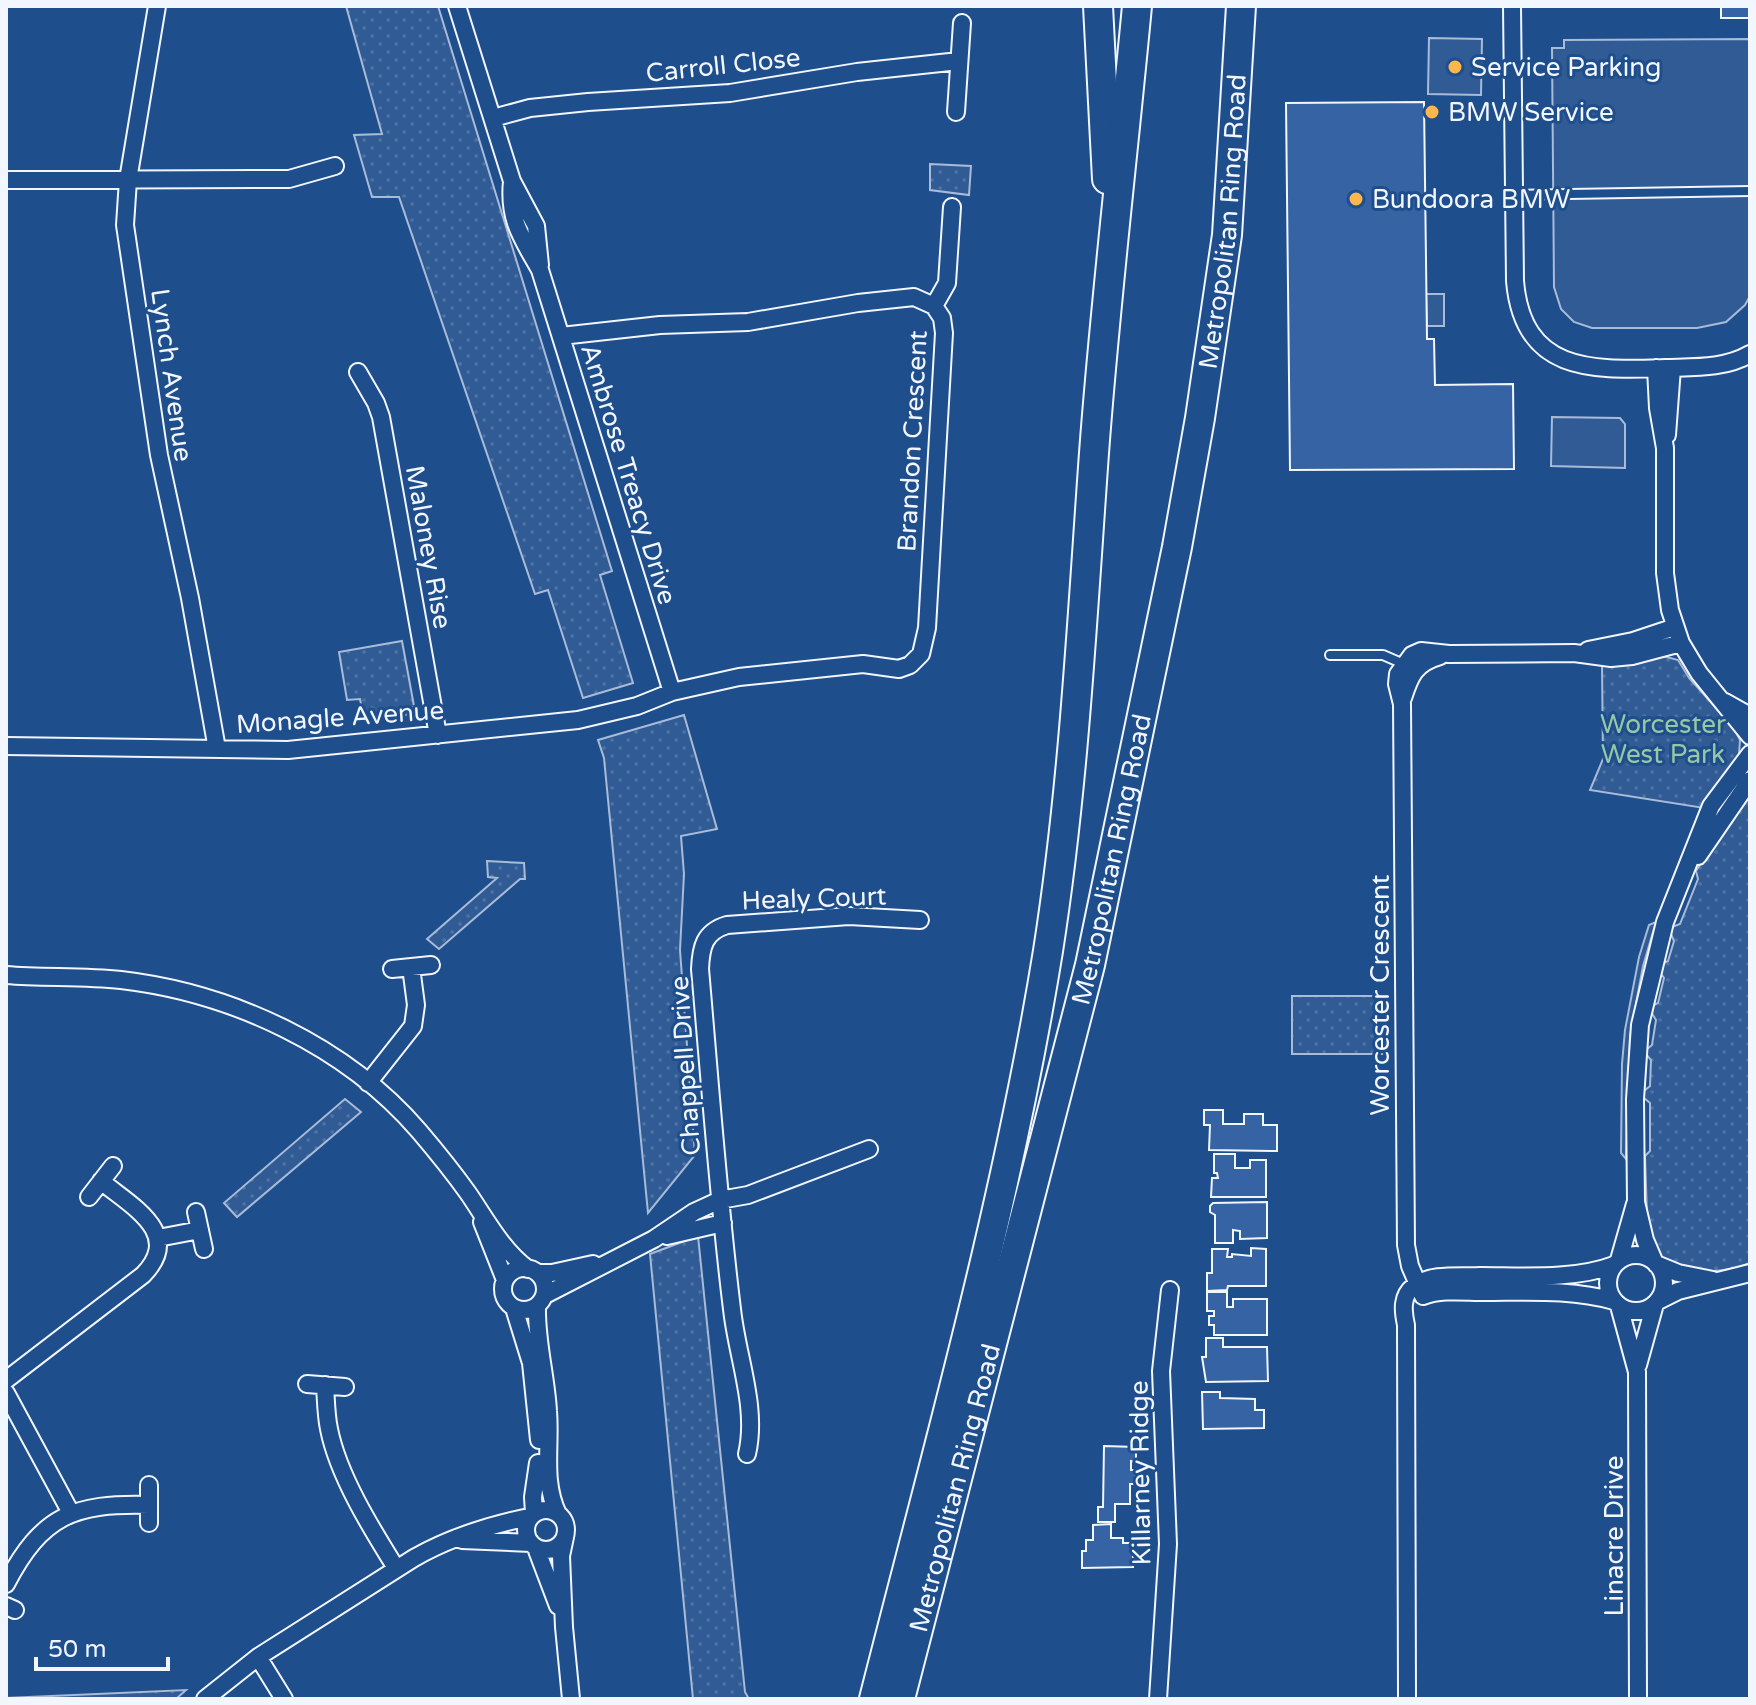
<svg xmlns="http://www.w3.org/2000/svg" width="1756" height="1705" font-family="'Varela Round',sans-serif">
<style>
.built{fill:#305b95;stroke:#a8bbd7;stroke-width:2}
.park{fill:url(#park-dots);stroke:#a8bbd7;stroke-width:2}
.building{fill:#3563a3;stroke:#f2f6ff;stroke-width:2}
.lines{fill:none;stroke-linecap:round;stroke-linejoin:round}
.lane-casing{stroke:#f2f6ff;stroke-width:12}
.street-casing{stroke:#f2f6ff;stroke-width:20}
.highway-casing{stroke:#f2f6ff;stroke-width:32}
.lane{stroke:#1f4e8c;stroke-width:8}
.street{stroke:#1f4e8c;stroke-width:16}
.highway{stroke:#1f4e8c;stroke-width:28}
.poi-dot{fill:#ffb74d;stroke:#1f4e8c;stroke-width:3}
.labels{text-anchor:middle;stroke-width:6;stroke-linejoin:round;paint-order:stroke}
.street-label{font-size:26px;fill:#f2f6ff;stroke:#1f4e8c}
.poi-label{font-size:26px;fill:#f2f6ff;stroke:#1f4e8c;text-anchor:start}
.park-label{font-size:26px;fill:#97c8a6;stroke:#1f4e8c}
</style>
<defs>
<pattern id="park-dots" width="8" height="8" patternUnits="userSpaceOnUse" patternTransform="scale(2)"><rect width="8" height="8" fill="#305b95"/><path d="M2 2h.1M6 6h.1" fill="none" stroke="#4e73a5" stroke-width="1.8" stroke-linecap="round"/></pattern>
</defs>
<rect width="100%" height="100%" fill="#1f4e8c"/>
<path class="built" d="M1429 38 1482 39 1481 95 1428 94Z
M1750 39V296L1745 305 1726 322 1697 328H1592L1574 322 1561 309 1554 287 1552 48H1564V40Z
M1426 294H1444V326H1427Z
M1552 417 1620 418 1625 424V468L1551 466Z
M1656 922 1643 966 1630 1036 1626 1159 1621 1153 1622 1064 1625 1030 1639 957 1649 925Z"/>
<path class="park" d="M346 6H438L612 571 600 575 633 683 583 698 548 590 535 594 399 197H372L354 135 382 134Z
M930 164 971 166 969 195 930 190Z
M402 641 414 706 406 715 364 720 360 699 347 700 339 652Z
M1659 655 1678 660 1689 678 1734 728 1740 740 1739 755 1704 808 1590 790 1603 759 1602 664Z
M684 715 717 829 681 836 684 874 680 950 695 1155 648 1213 604 758 598 740Z
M1750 789V1263C1722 1275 1684 1274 1658 1258L1647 1215 1645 1156 1650 1151V1103L1644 1098V1091L1650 1086 1651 1060 1646 1054V1050L1652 1045 1656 1020 1651 1012 1652 1006 1658 1003 1664 978 1659 971 1662 964 1668 961 1674 941 1671 934 1672 927 1680 924 1698 879 1696 871Z
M487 861 524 863 525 879H520L439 949 427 939 497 878 488 877Z
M1292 996H1383L1384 1054H1292Z
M345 1099 361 1112 237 1217 224 1203Z
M698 1236 745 1692 749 1699H693L650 1254Z
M186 1690 176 1699H6V1698Z"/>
<path class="building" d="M1721 6H1750V18H1721Z
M1424 102 1427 339H1434L1435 385 1513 384 1514 469 1290 470 1286 103Z
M1204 1110H1223V1124H1244V1114H1263V1125H1277V1151L1209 1150 1210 1125H1204Z
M1214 1154H1235V1168H1250V1160H1266V1197H1211L1212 1178H1218L1217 1173H1214Z
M1267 1202V1238L1240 1239V1231L1233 1230V1243H1215V1215L1210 1212V1206L1213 1203Z
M1251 1248 1266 1249V1286H1228L1227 1290 1207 1291V1273H1212V1249H1228L1227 1257H1232V1254L1251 1256Z
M1207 1292H1227V1307H1233V1299H1267V1335H1214V1325H1209V1316H1214V1311H1207Z
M1206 1338H1223V1347H1267L1268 1381 1206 1382 1202 1357H1206Z
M1202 1392H1220V1398L1255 1399V1410H1264V1428L1203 1429Z
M1104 1446 1136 1447V1462L1131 1461V1470H1135V1484H1130V1504H1115V1522H1098V1507H1103Z
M1111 1524V1538H1123V1543H1133V1567L1082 1568V1551H1086V1540H1093V1525Z"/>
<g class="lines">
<defs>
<path id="lane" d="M1515 195 1750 191
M1330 655H1383L1406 665"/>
<path id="street" d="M157 6 128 180 125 225 159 455 190 598 217 749
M457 6 512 181 536 226 540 265
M1512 6 1515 281C1523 374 1593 370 1665 368 1694 367 1724 369 1750 354
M956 112 962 23
M493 118 530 108 588 102 730 93 857 72 959 61
M6 180 289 179 335 166
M512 181C508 220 522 238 540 270L672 692
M934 306 947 283 952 207
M1656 368 1658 408 1665 448V573L1670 610 1681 643 1699 673 1750 736
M358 372 376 403 381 417 438 735
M1667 435 1672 368
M1588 650 1633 641 1675 627
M1403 698C1410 676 1415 663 1440 656
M1725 702 1750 716
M6 746 288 750 578 720 637 706 672 692 739 677 863 664 899 669 910 665 921 654 927 628 944 333 942 318 934 306 914 297 858 303 748 322 660 325 561 336
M1698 856 1750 780
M392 969 431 965
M6 975C44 978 83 976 121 980 232 993 346 1046 419 1131 436 1151 453 1172 468 1193 486 1219 502 1250 528 1269
M368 1083 413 1026 416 1005 411 967
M89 1197 113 1166
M196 1212 204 1249
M482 1222 505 1280
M667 1236 723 1223
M158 1238 200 1230
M1608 1283a28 28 0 1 1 56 0a28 28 0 1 1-56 0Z
M1619 1260 1635 1204
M1654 1261 1645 1240 1636 1202 1635 1099 1640 1025 1665 922 1711 806 1750 754
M1656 1264 1678 1273 1713 1280
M503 1289a21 21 0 1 1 42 0a21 21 0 1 1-42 0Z
M538 1273H552L593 1264
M545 1295 654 1239 694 1212 720 1200 748 1195 869 1149
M1423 1296 1410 1266 1406 1245 1402 704 1397 684 1398 674 1412 655 1421 651 1449 654 1574 653 1611 658 1632 656 1681 643
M1423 1296C1442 1289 1464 1292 1484 1292 1528 1292 1572 1289 1614 1301
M1658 1301 1678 1291 1750 1273
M537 1306C536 1342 546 1375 548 1411 551 1446 542 1481 558 1514
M1619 1306 1637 1372 1638 1699
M514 1308 531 1363 539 1440
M1638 1365 1655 1304
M6 1380 143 1275C184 1233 131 1206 101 1181
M307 1384 345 1387
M325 1385C326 1400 326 1415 329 1429 338 1475 371 1528 396 1568
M6 1393 71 1513
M747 1454C758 1407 737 1357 732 1309 718 1196 710 1082 700 969 701 947 704 932 727 925L849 916 920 920
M526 1530a20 20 0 1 1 40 0a20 20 0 1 1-40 0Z
M534 1513 533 1497 538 1463
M149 1523V1485
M565 1537 561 1556 564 1627 571 1699
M462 1540 531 1543
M536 1548 558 1606
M6 1584C42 1515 74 1503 149 1505
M6 1606 15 1610
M258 1657 284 1699
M205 1699 258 1657 414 1558C449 1538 490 1525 529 1517
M1158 1699 1168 1544 1161 1371 1170 1290
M1407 1699 1406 1325C1403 1311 1401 1296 1414 1286 1432 1273 1459 1277 1480 1276 1523 1276 1574 1280 1614 1265"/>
<g id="highway">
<path d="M1098 6 1107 179"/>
<path d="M874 1699C937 1451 1007 1204 1048 951 1074 785 1082 620 1094 453 1105 304 1123 155 1137 6"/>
<path id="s1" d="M900 1699 1090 965 1177 547 1200 418 1227 235 1241 6"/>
</g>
</defs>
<use href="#lane" class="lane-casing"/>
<use href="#street" class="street-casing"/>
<use href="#highway" class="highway-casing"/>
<use href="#lane" class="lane"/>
<use href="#street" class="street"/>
<use href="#highway" class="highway"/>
</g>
<g class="poi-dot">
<circle cx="1455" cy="67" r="8"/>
<circle cx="1432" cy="112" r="8"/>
<circle cx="1356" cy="199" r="8"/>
</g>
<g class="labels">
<g class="street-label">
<text transform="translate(723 65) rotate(-6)" y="9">Carroll Close</text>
<text dy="9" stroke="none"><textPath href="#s1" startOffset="1514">Metropolitan Ring Road</textPath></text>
<text transform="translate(172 375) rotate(82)" y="9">Lynch Avenue</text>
<text transform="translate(912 441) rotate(-87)" y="9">Brandon Crescent</text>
<text transform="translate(629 474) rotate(73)" y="9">Ambrose Treacy Drive</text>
<text transform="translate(429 547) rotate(80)" y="9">Maloney Rise</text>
<text transform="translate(340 717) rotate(-4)" y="9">Monagle Avenue</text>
<text dy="9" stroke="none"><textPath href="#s1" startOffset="866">Metropolitan Ring Road</textPath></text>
<text transform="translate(814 898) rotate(-2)" y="9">Healy Court</text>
<text transform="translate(1380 995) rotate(-90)" y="9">Worcester Crescent</text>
<text transform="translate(685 1066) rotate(-94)" y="9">Chappell Drive</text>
<text transform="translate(1140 1473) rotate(-91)" y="9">Killarney Ridge</text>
<text dy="9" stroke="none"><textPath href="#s1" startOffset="218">Metropolitan Ring Road</textPath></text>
<text transform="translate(1614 1536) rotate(-90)" y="9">Linacre Drive</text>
</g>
<g class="poi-label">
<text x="1471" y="76">Service Parking</text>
<text x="1448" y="121">BMW Service</text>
<text x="1372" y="208">Bundoora BMW</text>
</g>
<g class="park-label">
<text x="1663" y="733">Worcester<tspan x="1663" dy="30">West Park</tspan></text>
</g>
</g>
<rect width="1756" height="1705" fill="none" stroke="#f2f6ff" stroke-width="16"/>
<path d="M36 1657v12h132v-12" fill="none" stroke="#f2f6ff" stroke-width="4"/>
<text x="48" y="1657" font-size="24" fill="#f2f6ff" stroke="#1f4e8c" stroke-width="6" paint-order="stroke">50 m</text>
</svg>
